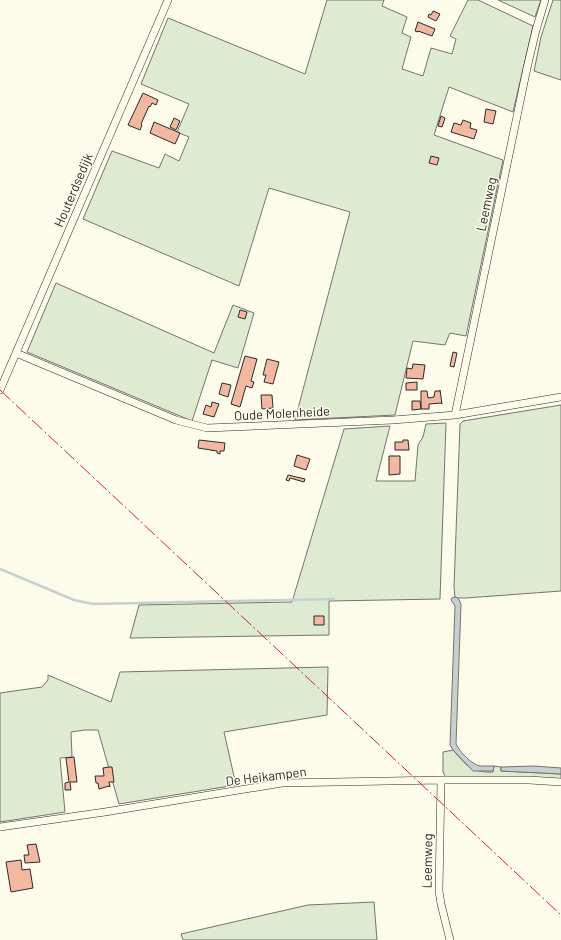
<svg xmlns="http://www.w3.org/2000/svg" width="561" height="940" font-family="Barlow,sans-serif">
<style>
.green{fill:#deebd1;stroke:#74746e}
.water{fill:#c7d0d0;stroke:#74746e}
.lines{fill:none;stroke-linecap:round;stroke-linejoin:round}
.stream{stroke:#c7d0d0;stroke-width:2.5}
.building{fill:#f2b8a0;stroke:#2b2b2b}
.street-casing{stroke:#2b2b2b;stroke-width:8}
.street{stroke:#fdfbea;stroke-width:7}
.power{stroke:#c62828;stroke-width:1;stroke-dasharray:14 3 2 3;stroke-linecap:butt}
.labels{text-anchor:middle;stroke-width:3;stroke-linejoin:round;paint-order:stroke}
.street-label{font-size:13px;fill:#2b2b2b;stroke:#fdfbea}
</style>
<rect width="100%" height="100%" fill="#fdfbea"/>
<path class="green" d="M327 0H384L382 6 407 17 402 33 411 37 402 69 423 76 431 48 452 54 456 39 450 36 468 0H478L533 26 513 112 449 87 434 135 503 160 466 336 450 333 449 335 445 345 413 341 395 415 295 420 350 212 269 188 239 286 83 219 112 151 159 168 165 154 179 161 189 137 177 132 189 104 141 84 168 18 305 74Z
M498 0H541L535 17Z
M553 0H561V80L534 71 541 37Z
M56 283 214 353 233 305 254 313 238 368 212 360 192 421 27 352Z
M561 405V591L466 598H458L455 597 454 587 460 424 463 421Z
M446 423 440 599 329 601V635L130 638 139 605 292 602 344 429 390 426 376 481H415L418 445 423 437 426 424Z
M328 667 327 715 224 732 236 785 119 804 98 730H85L71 732 72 757 60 758 65 812 0 822V693L42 687 48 680V675L111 702 120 672Z
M453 750C466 765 471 773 493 772L494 766 501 767V771L561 774V781L446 778 443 772V752Z
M374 902 377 940H183L181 934 308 905Z"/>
<path class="water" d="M455 597 458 598 461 604 456 744C460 752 471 764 480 766 485 766 489 766 494 766L493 771H473L453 750 450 745 455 606 451 600 452 598Z
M534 766 561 768V774L501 771V767Z"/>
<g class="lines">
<path class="stream" d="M0 569 74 600 93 604 334 599"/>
</g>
<path class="building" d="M433 11 440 14 436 21 428 17 429 14 431 15Z
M418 22 435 29 432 36 418 31V32L415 31Z
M143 93 158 100 156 105 152 103 150 107 149 106 141 124 142 125 140 130 128 125Z
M486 109 496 111 493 124 484 122Z
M441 116 445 118 442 127 438 126Z
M174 118 180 121 176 130 170 127Z
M463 120 471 123 470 128 477 130 474 139 451 132 454 123 461 125Z
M154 122 180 133 175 144 150 133Z
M431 156 439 158 437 165 429 163Z
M240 310 247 312 245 319 238 317Z
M453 352 457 353 454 367 450 366Z
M245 356 257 359 251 381 254 382 252 388 246 386 240 407 231 404Z
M267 359 279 362 273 384 264 382 266 375H263Z
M413 364 425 365 423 379 406 378 407 368 412 369Z
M417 382V390H406V383Z
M222 383 231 385 228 397 219 394Z
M440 390 442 404 441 403 429 404V409H421V391H427L428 398 434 397 435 391H440Z
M261 395H272L273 408 262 409Z
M412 401H420L421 409 412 410Z
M212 402 219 404 214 417 203 414 206 405 211 407Z
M199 440 225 443 224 451H220V454L217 453V451L212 450V451L211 450 198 448Z
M403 440H408L409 450H395V442H403Z
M297 455 310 459 306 470 294 466Z
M389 456H400V474L389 475Z
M288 475 305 479 304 482 290 478 289 481 286 480Z
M314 616H324V625H314Z
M74 757 77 782H70L71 790H65V783L69 782 66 758Z
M109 767H112L114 782H109L110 787 109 786 99 789 98 783H96L95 776H104L103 768Z
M36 844 40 862 25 863 24 855H29L27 845Z
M21 860 22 870 30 869 33 888 11 892 6 862Z"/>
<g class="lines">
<defs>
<path id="street" d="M16 353 176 420 207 428 393 420 455 415 561 397
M0 390 168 0
M455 415 527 68 536 30 545 0
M441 780 439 891 441 904 450 940
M0 827 105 812 282 783 441 780H529L561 782"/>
</defs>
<use href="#street" class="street-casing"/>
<use href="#street" class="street"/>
<path class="power" d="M0 390 561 915"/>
</g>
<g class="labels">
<g class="street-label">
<text transform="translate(73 190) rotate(-67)" y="5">Houterdsedijk</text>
<text transform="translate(486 204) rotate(-78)" y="5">Leemweg</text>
<text transform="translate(282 413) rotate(-3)" y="5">Oude Molenheide</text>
<text transform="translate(266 776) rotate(-7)" y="5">De Heikampen</text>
<text transform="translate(427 861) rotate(-89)" y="5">Leemweg</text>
</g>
</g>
</svg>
